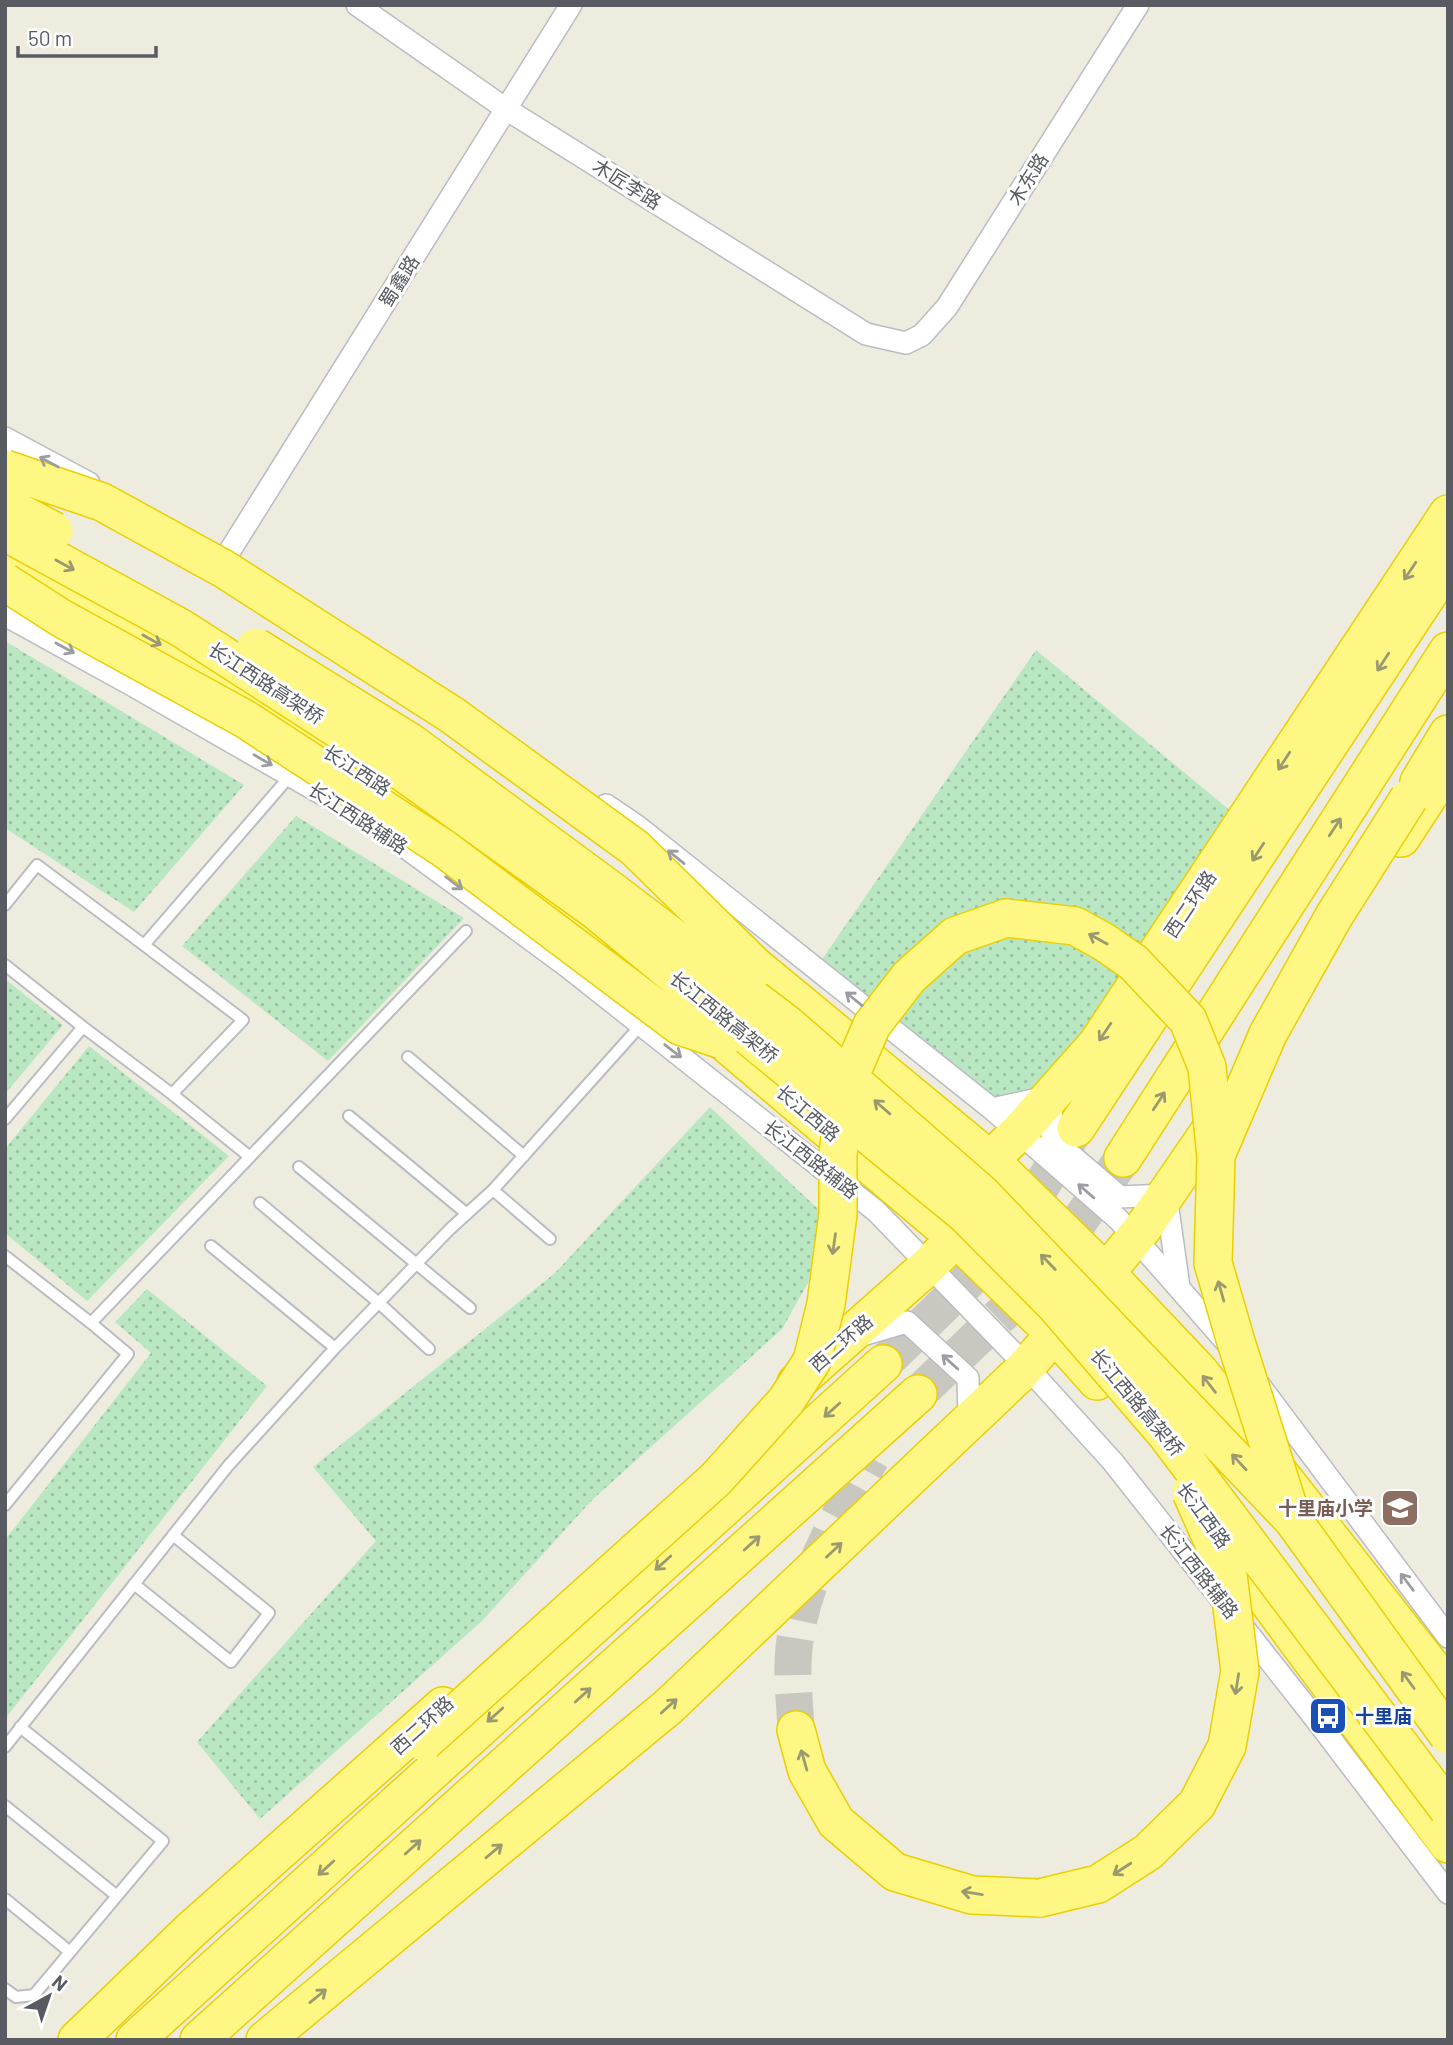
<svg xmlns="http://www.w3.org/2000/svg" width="1453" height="2045" font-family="Barlow,'Noto Sans SC',sans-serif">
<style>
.green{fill:url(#green-dots)}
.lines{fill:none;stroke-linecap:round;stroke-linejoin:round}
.highway-tunnel{stroke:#c8c8c0;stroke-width:37;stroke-dasharray:37 18;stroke-linecap:butt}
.lane-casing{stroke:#babcc2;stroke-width:14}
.street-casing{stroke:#babcc2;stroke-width:24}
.highway-casing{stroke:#eccf00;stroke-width:40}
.lane{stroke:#fff;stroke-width:10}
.street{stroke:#fff;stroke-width:21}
.highway{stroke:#fff784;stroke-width:37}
.highway-bridge-casing{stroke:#eccf00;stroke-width:40;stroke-linecap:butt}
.highway-bridge{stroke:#fff784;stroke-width:37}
.oneway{stroke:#9b9da1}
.oneway2{stroke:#9b9970}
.labels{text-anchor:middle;stroke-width:6;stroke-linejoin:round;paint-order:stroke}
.street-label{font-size:19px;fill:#585b62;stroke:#fff}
.education-label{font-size:19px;font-weight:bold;fill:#785e54;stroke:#fff;text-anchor:end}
.transit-label{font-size:19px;font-weight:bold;fill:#164399;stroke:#fff;text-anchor:start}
</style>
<defs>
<pattern id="green-dots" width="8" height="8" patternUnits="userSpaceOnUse" patternTransform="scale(1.75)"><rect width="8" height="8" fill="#b9e7c2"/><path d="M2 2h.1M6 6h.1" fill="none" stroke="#99bea1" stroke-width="1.8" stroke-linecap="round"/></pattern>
</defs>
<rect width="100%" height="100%" fill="#edecdf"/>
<path class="green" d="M5 641 244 785 134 912 5 828Z
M1036 650 1244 822 1051 1096 992 1109 816 968Z
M296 816 464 918 328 1061 182 946Z
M5 979 63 1025 5 1094Z
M89 1046 229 1156 87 1301 5 1233V1149Z
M710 1107 819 1210 814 1272 782 1329 593 1499 482 1621 260 1819 197 1742 376 1541 313 1467 555 1273Z
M147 1289 267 1386 5 1719V1540L151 1353 115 1322Z"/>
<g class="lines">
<path class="highway-tunnel" d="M883 1364 966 1283 1022 1219 1075 1129
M918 1394 1003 1313 1058 1252 1123 1158
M796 1730C795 1703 791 1675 794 1648 802 1579 838 1518 871 1458"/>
<defs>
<path id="lane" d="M5 905 37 865 144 945 290 776
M5 965 83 1027 5 1119
M83 1027 172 1094 243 1020 144 945
M408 1057 524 1156
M172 1094 250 1157
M349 1116 467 1214
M299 1167 470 1308
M493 1190 550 1239
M260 1203 379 1303 429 1349
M211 1246 335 1348
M5 1256 91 1323
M5 1505 128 1354 91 1323 466 931
M134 1584 231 1662 269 1613 173 1535
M5 1747 228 1466 335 1348 450 1229 493 1190 641 1025
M5 1806 117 1896
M5 1899 70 1952
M5 1989 16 1997 34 1995 163 1841 20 1727"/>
<path id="street" d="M357 5 506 109 866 334 906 343 922 335 947 307 1138 5
M5 438 89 483
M226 557 571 5
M5 615 132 685 371 822 568 967 876 1211 1026 1366 1113 1462 1314 1717 1448 1893
M606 805 637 826 992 1109 1119 1220 1228 1344
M992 1109 1051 1096 1052 1139 1120 1197 1166 1195 1179 1287
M859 1336 907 1322 968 1378 969 1422
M1260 1386 1448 1637"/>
<path id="highway" d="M5 562 159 644 366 774 588 931 722 1040 956 1238 1055 1334 1097 1381
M1419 782 1448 734
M1401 838 1448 766
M732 947 990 1160 1106 1273 1199 1371 1448 1688
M1076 1128 1448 564
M1123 1158 1448 651
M796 1383 929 1265 956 1238 990 1160 1019 1132 1097 1044 1448 514
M1216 1531 1448 1844
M796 1730 807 1771 836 1822 895 1872 972 1895 1040 1898
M77 2040 192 1929 443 1706
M135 2040 883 1364
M199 2040 918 1394
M265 2040 668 1707 1020 1373 1055 1334 1143 1228 1224 1110"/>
</defs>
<use href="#lane" class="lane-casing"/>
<use href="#street" class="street-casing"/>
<use href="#highway" class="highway-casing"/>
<use href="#lane" class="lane"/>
<use href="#street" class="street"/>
<use href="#highway" class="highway"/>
<defs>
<path id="highway-bridge" d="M5 469 102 502 224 569 452 715 635 848 757 968
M5 505 54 531
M5 532 181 628 386 760 595 910 966 1215 1055 1305 1166 1434 1448 1809
M5 582 61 618 245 719 443 848 680 1026 722 1040
M256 647 410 742 612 891 788 1025 982 1194 1293 1520 1448 1735
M1217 1153 1268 1034 1334 916 1409 798
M424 1742 716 1479 786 1401 812 1361 826 1304 838 1214V1154L847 1083 872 1025 909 977 955 936 1006 918 1075 926 1104 942 1133 962 1188 1020 1207 1067 1216 1157 1213 1263 1236 1342 1289 1509
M1040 1898 1098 1884 1148 1852 1197 1804 1227 1746 1240 1671 1228 1575 1191 1492"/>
</defs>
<use href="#highway-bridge" class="highway-bridge-casing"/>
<use href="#highway-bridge" class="highway-bridge"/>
</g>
<defs><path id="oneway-shaft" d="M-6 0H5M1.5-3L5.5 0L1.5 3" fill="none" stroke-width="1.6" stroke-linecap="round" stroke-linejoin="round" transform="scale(1.75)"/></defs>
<g class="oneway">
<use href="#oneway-shaft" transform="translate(49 462) rotate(-152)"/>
<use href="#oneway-shaft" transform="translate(65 648) rotate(29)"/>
<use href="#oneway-shaft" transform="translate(263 760) rotate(30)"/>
<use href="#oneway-shaft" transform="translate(676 857) rotate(-141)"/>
<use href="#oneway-shaft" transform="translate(454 883) rotate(37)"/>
<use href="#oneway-shaft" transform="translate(854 999) rotate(-141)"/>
<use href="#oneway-shaft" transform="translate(673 1051) rotate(38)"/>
<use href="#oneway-shaft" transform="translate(1086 1191) rotate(-139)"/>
<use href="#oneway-shaft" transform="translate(950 1362) rotate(-138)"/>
<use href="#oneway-shaft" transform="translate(1407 1582) rotate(-127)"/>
</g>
<g class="oneway2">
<use href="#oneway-shaft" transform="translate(65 565) rotate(29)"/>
<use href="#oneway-shaft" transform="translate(1410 571) rotate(124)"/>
<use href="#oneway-shaft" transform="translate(152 640) rotate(29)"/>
<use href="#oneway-shaft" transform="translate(1383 662) rotate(123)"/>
<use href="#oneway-shaft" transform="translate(1284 761) rotate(123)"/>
<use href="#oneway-shaft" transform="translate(1335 827) rotate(-57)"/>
<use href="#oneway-shaft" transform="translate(1258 852) rotate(123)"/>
<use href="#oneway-shaft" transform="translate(1098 939) rotate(-151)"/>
<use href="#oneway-shaft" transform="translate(1105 1032) rotate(124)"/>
<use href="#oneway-shaft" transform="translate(1159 1101) rotate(-57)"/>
<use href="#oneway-shaft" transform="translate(882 1107) rotate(-139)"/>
<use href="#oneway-shaft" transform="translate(834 1244) rotate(98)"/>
<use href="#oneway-shaft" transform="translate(1048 1262) rotate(-134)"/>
<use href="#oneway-shaft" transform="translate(1221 1291) rotate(-106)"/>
<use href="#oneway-shaft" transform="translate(1209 1384) rotate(-128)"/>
<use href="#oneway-shaft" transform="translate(832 1410) rotate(138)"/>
<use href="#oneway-shaft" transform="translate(1239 1462) rotate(-133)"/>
<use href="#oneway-shaft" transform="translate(752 1543) rotate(-42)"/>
<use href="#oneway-shaft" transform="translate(834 1550) rotate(-43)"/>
<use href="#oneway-shaft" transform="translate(663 1563) rotate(138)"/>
<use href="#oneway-shaft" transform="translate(1408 1680) rotate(-126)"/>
<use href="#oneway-shaft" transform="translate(1237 1684) rotate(99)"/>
<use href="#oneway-shaft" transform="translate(583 1695) rotate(-42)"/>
<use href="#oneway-shaft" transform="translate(669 1706) rotate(-42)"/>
<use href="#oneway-shaft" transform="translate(495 1715) rotate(138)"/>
<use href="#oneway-shaft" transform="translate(804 1760) rotate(-106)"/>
<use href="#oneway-shaft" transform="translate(413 1847) rotate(-42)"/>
<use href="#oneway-shaft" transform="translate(494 1851) rotate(-40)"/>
<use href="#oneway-shaft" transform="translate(326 1868) rotate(138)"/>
<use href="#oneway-shaft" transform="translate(1122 1869) rotate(147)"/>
<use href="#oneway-shaft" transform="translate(972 1893) rotate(-171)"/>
<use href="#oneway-shaft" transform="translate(318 1996) rotate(-39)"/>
</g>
<defs>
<symbol id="school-square" viewBox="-11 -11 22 22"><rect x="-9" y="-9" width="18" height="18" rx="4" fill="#8d6e63" stroke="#fff"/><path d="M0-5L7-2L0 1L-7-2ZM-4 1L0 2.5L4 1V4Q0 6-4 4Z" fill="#fff"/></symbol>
<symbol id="bus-square" viewBox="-11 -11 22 22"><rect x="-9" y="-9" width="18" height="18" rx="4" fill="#1a4fb4" stroke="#fff"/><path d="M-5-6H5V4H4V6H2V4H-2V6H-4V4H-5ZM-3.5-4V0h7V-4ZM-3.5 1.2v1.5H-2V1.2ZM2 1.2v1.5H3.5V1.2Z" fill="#fff"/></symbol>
</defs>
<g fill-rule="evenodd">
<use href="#school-square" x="1378" y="1486" width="44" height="44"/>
<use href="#bus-square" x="1306" y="1694" width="44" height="44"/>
</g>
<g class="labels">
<g class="street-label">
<text transform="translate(1028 179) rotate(-58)" y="7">木东路</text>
<text transform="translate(627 184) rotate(32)" y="7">木匠李路</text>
<text transform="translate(399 281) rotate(-58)" y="7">蜀鑫路</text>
<text transform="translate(266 683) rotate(33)" y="7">长江西路高架桥</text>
<text transform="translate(357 770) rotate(33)" y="7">长江西路</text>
<text transform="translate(358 818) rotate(33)" y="7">长江西路辅路</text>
<text transform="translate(1190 904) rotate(-56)" y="7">西二环路</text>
<text transform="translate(724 1017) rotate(39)" y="7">长江西路高架桥</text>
<text transform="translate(808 1113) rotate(40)" y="7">长江西路</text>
<text transform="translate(811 1159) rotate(38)" y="7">长江西路辅路</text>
<text transform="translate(841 1343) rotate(-41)" y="7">西二环路</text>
<text transform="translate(1137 1402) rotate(50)" y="7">长江西路高架桥</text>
<text transform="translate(1204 1515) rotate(54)" y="7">长江西路</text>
<text transform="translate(1199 1571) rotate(52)" y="7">长江西路辅路</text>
<text transform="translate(422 1725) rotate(-42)" y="7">西二环路</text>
</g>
<g class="education-label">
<text x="1373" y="1515">十里庙小学</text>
</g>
<g class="transit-label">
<text x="1355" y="1723">十里庙</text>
</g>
</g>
<rect width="1453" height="2045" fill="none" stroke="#585b62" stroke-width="14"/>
<g transform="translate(49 1996) rotate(40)" stroke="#ffffff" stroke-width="5" paint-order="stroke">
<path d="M0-5L12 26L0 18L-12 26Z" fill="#585b62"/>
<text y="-10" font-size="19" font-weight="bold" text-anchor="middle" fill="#585b62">N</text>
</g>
<path d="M18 46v10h138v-10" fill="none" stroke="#585b62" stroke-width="3.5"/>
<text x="28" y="46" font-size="21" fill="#585b62" stroke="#ffffff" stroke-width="5" paint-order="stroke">50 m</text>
</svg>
